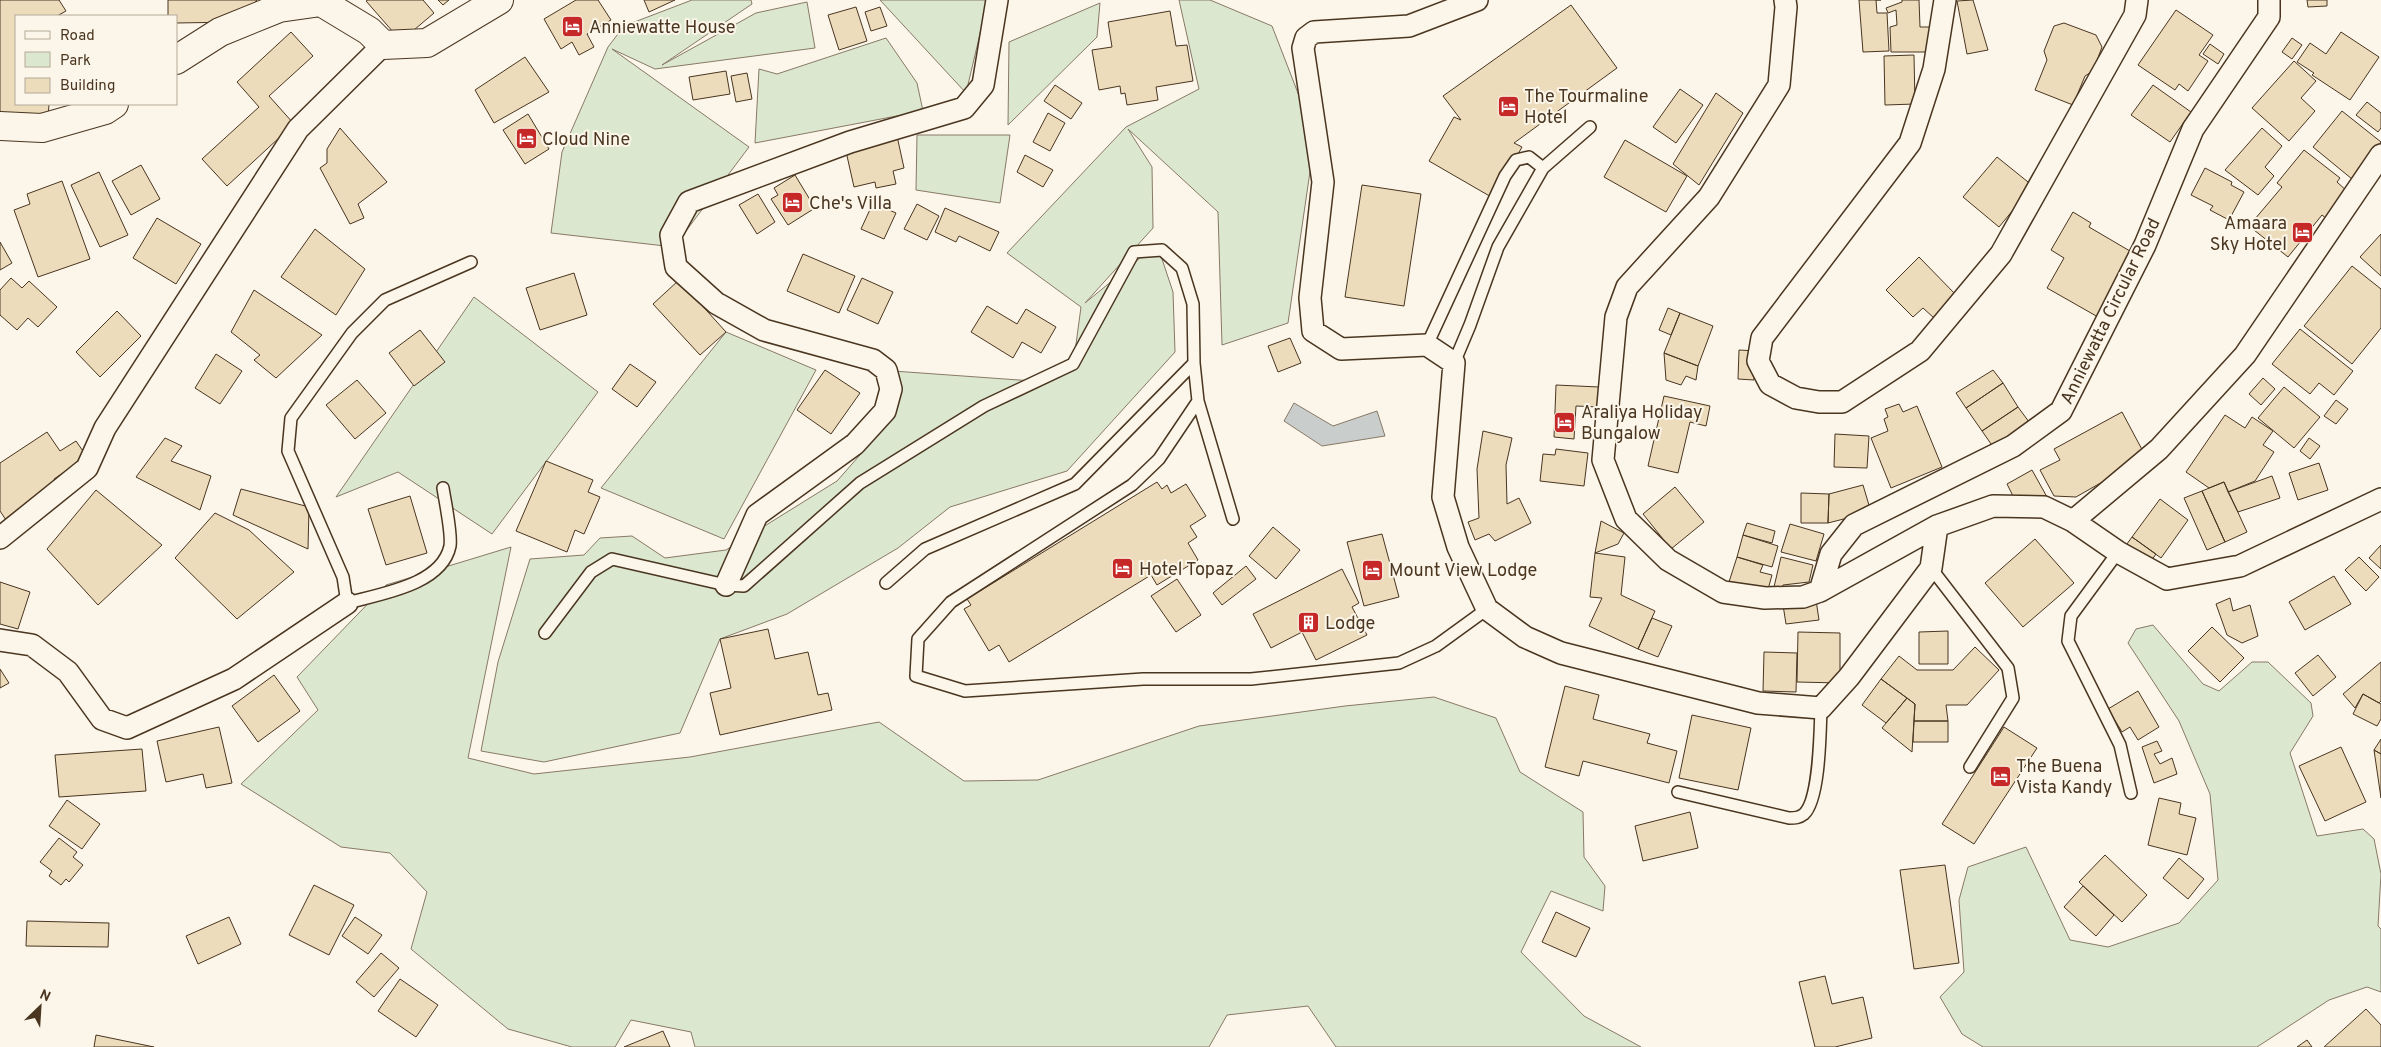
<svg xmlns="http://www.w3.org/2000/svg" width="2381" height="1047" font-family="Overpass,sans-serif">
<style>
.green{fill:#dce7d0;stroke:#887966}
.water{fill:#c9cecd;stroke:#887966}
.building{fill:#ecdcbc;stroke:#4a3520}
.lines{fill:none;stroke-linecap:round;stroke-linejoin:round}
.service-casing{stroke:#4a3520;stroke-width:14}
.minor-casing{stroke:#4a3520;stroke-width:24}
.tertiary-casing{stroke:#4a3520;stroke-width:30}
.service{stroke:#fbf6e9;stroke-width:11}
.minor{stroke:#fbf6e9;stroke-width:21}
.tertiary{stroke:#fbf6e9;stroke-width:28}
.labels{text-anchor:middle;stroke-width:4;stroke-linejoin:round;paint-order:stroke}
.poi-label{font-size:18px;fill:#4a3520;stroke:#fbf6e9;text-anchor:start}
.street-label{font-size:18px;fill:#4a3520;stroke:#fbf6e9}
</style>
<rect width="100%" height="100%" fill="#fbf6e9"/>
<path class="green" d="M692 0H751L752 4 662 65 756 13 807 2 815 48 655 69 612 49 749 147 674 247 551 233 562 152 608 47 624 26Z
M880 0H988L966 93Z
M1179 0H1210L1272 26 1315 137 1288 323 1222 345 1218 212 1128 129 1152 167 1153 228 1085 303 1157 244 1173 292 1175 352 1067 471 950 507 898 548 787 614 720 639 680 733 544 762 481 751 498 662 530 559 584 555 600 538 632 536 665 558 726 550 837 481 889 422 879 370 1033 381 1074 359 1081 307 1007 253 1126 127 1199 89Z
M1100 3 1097 37 1008 125 1009 42Z
M886 38 917 83 923 111 755 143 759 69 777 74Z
M917 135H1010L1000 203 916 190Z
M474 297 598 392 492 534 398 472 336 497Z
M726 332 816 370 724 539 601 488Z
M511 547 468 758 534 774 690 757 879 722 964 781 1038 780 1199 726 1345 706 1434 697 1496 718 1520 772 1583 812 1584 857 1605 886 1603 911 1551 891 1521 952 1584 1016 1641 1047H1336L1308 1006 1227 1015 1209 1047H695L691 1032 631 1020 615 1047H572L508 1029 411 949 427 892 390 853 341 847 241 784 318 710 297 677 386 585Z
M2153 625 2203 684 2219 691 2252 662H2268L2311 703 2313 716 2290 753 2317 836 2363 829 2374 839 2381 874 2378 926 2381 929V992L2367 987 2329 1000 2257 1047H1983L1962 1034 1940 997 1964 972 1959 900 1968 867 2026 847 2070 940 2108 947 2179 923 2218 880 2210 794 2179 721 2128 643 2136 629Z"/>
<path class="water" d="M1294 403 1333 426 1377 411 1385 436 1322 446 1284 421Z"/>
<path class="building" d="M0 0H59L66 11 57 16H16V104H49L48 118 0 113Z
M168 0H257L237 22 176 23V16H168Z
M368 0H423L434 13 401 41 366 1Z
M438 0H449L443 5Z
M576 0H598L611 20 587 34 594 47 579 55 572 42 561 49 544 19Z
M644 0H675L649 12Z
M1859 0H1881H1876L1877 13H1887L1889 51 1863 52Z
M1902 0H1919L1920 27H1933V52H1891L1890 27 1897 25 1896 10 1888 13 1886 8 1902 2Z
M1973 0 1988 50 1967 54 1957 1Z
M2307 0H2327V6L2308 7Z
M1571 5 1617 68 1514 143 1522 147 1493 198 1429 161 1454 117 1461 120 1443 96Z
M856 7 867 41 839 50 828 15Z
M880 7 887 26 871 31 865 12Z
M2176 10 2213 35 2199 55 2208 61 2188 91 2179 84 2175 90 2138 65Z
M1170 11 1176 46 1187 45 1193 81 1156 87 1158 100 1127 105 1125 93 1121 94 1120 86 1099 90 1092 50 1112 47 1108 22Z
M2064 23 2096 35 2102 47 2093 71 2085 76 2073 105 2035 90 2047 60 2044 51 2054 26Z
M291 32 313 56 269 96 294 124 227 186 202 159 259 107 237 82Z
M2341 32 2379 57 2350 100 2312 75 2314 73 2297 62 2310 43 2326 54Z
M2292 38 2302 45 2292 59 2282 52Z
M2210 44 2224 54 2218 64 2203 54Z
M1914 55 1915 104 1885 105 1884 56Z
M525 57 549 92 494 123 475 90Z
M2294 61 2316 81 2301 98 2315 111 2289 141 2252 108Z
M726 71 730 94 693 100 689 77Z
M747 73 752 99 736 102 731 76Z
M1055 85 1082 103 1071 119 1044 101Z
M2153 85 2191 112 2170 142 2131 115Z
M1680 89 1703 105 1676 143 1653 127Z
M1716 93 1743 113 1699 185 1673 164Z
M2367 102 2381 113V128L2378 132 2356 115Z
M2342 111 2381 142 2352 179 2313 147Z
M1048 113 1065 123 1050 151 1033 142Z
M528 114 549 149 525 164 503 130Z
M340 128 387 182 358 204 364 218 350 224 320 168 327 163V149Z
M2262 128 2282 146 2265 167 2274 176 2258 195 2225 170Z
M897 136 904 168 893 171 896 184 876 188 875 182 854 187 845 147Z
M1625 140 1687 176 1666 212 1604 177Z
M2304 150 2340 178 2337 182 2349 193 2328 220 2322 215 2288 257 2249 226 2282 187 2277 183Z
M1025 155 1053 170 1043 187 1017 172Z
M1997 157 2033 186 1999 227 1963 197Z
M141 165 160 199 131 215 112 181Z
M2205 168 2232 182 2231 185 2244 192 2229 220 2210 210 2213 206 2191 195Z
M99 172 128 235 100 247 71 185Z
M795 175 815 208 788 225 771 199 778 195 774 188Z
M62 181 90 259 38 277 14 210 30 204 27 194Z
M1362 185 1421 194 1404 306 1345 297Z
M758 194 775 222 757 234 739 205Z
M873 203 896 213 884 239 861 229Z
M917 204 939 216 927 240 904 229Z
M945 208 999 232 990 251 959 236 956 242 935 232Z
M2073 212 2091 223 2089 227 2135 254 2098 317 2047 288 2064 258 2051 250Z
M157 218 201 244 176 284 133 258Z
M315 229 365 269 336 315 281 277Z
M2381 234V276L2360 257Z
M0 242 12 263 0 270Z
M803 254 855 276 839 313 787 291Z
M1919 257 1957 296 1934 318 1923 308 1913 317 1886 290Z
M2352 266 2381 289V328L2352 364 2304 326Z
M574 273 587 315 540 330 526 288Z
M11 278 22 288 29 281 57 307 38 327 28 318 17 330 0 315V290Z
M862 278 893 292 878 324 847 310Z
M679 280 726 332 700 355 653 304Z
M254 290 322 335 276 378 254 360 260 355 231 332Z
M987 306 1017 324 1026 309 1056 327 1041 353 1022 342 1013 358 971 332Z
M1668 308 1680 313 1671 335 1659 330Z
M117 311 141 336 100 377 76 352Z
M1680 313 1713 326 1698 366 1664 353Z
M2300 329 2353 371 2334 395 2319 383 2310 394 2272 364Z
M420 330 445 362 414 386 389 353Z
M1290 338 1301 363 1278 372 1268 346Z
M1739 350 1756 351 1754 380 1738 379Z
M1664 353 1698 366 1696 380 1686 376 1681 385 1666 380Z
M216 354 242 371 220 404 195 388Z
M630 364 656 382 637 407 612 389Z
M825 370 860 393 831 434 797 410Z
M1993 370 2003 383 1966 408 1956 393Z
M2263 378 2275 389 2261 405 2249 394Z
M357 380 386 413 355 439 326 405Z
M2003 383 2018 407 1982 431 1966 408Z
M1556 385 1599 387 1598 407 1576 406 1574 439 1554 437Z
M2284 387 2320 417 2294 448 2258 418Z
M1664 396 1710 406 1706 426 1690 422 1678 473 1648 466Z
M2336 400 2348 409 2336 424 2324 416Z
M1899 404 1903 412 1917 406 1942 467 1891 488 1871 438 1888 431 1884 419 1888 417 1885 409Z
M2018 407 2032 426 1996 451 1982 431Z
M2122 412 2146 457 2076 497 2054 496 2040 470 2060 460 2054 449Z
M2225 415 2245 428 2252 417 2273 431 2263 445 2274 452 2255 481 2228 492 2224 482 2209 488 2186 472Z
M1483 431 1512 438 1506 465 1507 504 1519 498 1531 523 1495 541 1489 534 1475 540 1468 522 1479 518 1477 469Z
M47 432 60 451 76 441 87 457 54 479 59 486 6 520 0 511V463Z
M1835 434 1869 436 1867 468 1834 467Z
M165 438 182 446 171 461 211 476 200 510 136 477Z
M2309 438 2320 446 2310 459 2300 451Z
M1556 449 1588 453 1584 486 1540 481 1543 454 1555 455Z
M546 461 593 480 588 492 600 497 584 534 575 530 567 552 516 531Z
M2319 463 2328 490 2298 500 2289 473Z
M2032 470 2047 497 2014 498 2007 484Z
M2272 476 2280 498 2238 512 2228 492Z
M1157 482 1162 489 1167 485 1171 493 1186 484 1206 516 1190 526 1197 537 1188 543 1198 560 1157 585 1151 575 1009 662 999 645 989 651 964 609 971 605 967 599Z
M2224 482 2247 532 2225 542 2202 491Z
M1863 485 1871 512 1828 523 1829 494Z
M1675 487 1704 522 1671 549 1643 514Z
M241 489 309 507 308 549 233 515Z
M96 490 162 545 98 605 47 549Z
M2202 491 2225 542 2207 550 2184 498Z
M1801 493 1829 494 1828 523H1801Z
M410 496 427 553 386 565 368 509Z
M2160 499 2188 520 2161 558 2132 537Z
M215 513 249 530 294 572 237 619 175 558Z
M1601 521 1624 533 1618 544 1595 553Z
M1747 523 1775 531 1772 543 1743 535Z
M1790 524 1824 534 1816 561 1781 552Z
M1273 527 1300 550 1276 579 1249 556Z
M1382 534 1399 597 1364 606 1347 542Z
M1743 535 1778 546 1772 567 1737 557Z
M2132 537 2156 554 2148 565 2124 548Z
M2035 539 2074 583 2023 627 1985 583Z
M2381 545V569L2369 558Z
M1595 553 1625 557 1621 595 1655 611 1638 649 1589 626 1602 598 1590 597Z
M1737 557 1763 565 1760 572 1772 575 1767 593 1729 582Z
M1781 557 1813 565 1809 582 1783 585V589L1774 587Z
M2359 557 2379 577 2366 591 2345 570Z
M1246 566 1256 579 1222 605 1213 593Z
M1342 569 1359 603 1352 607 1367 635 1316 660 1302 632 1271 648 1253 614Z
M2334 576 2351 604 2305 630 2289 602Z
M1177 579 1201 615 1176 632 1151 596Z
M0 582 30 592 18 629 0 624Z
M2230 598 2233 611 2250 605 2258 636 2242 643 2227 635 2216 604Z
M1816 600 1819 620 1786 624 1783 605Z
M1652 618 1672 626 1658 657 1638 649Z
M2212 627 2244 658 2220 682 2188 651Z
M768 629 775 659 808 652 818 695 828 693 832 710 720 735 710 693 731 688 720 639Z
M1948 631V664H1919V632Z
M1798 632 1840 633V683L1797 682Z
M1975 647 1999 670 1967 705H1946L1948 721H1914L1915 704 1881 679 1899 656 1917 670H1953Z
M1764 652 1797 653 1796 692 1763 691Z
M2318 655 2336 677 2313 696 2295 673Z
M2381 662V701L2379 703 2363 694 2355 708 2343 694Z
M0 669 9 683 0 688Z
M274 675 300 711 258 742 232 706Z
M1881 679 1907 698 1886 723 1862 705Z
M1565 686 1599 695 1593 719 1650 734 1647 743 1677 751 1669 783 1583 761 1579 776 1545 767Z
M2138 691 2159 727 2138 740 2130 727 2122 732 2108 709Z
M2363 694 2381 704V719L2377 726 2353 714Z
M1907 698 1915 704 1912 752 1882 728Z
M1692 715 1751 728 1738 790 1679 778Z
M1914 721H1948V742H1913Z
M219 727 232 783 206 788 203 774 166 782 157 741Z
M2004 727 2037 748 1974 844 1942 824Z
M2381 739V754L2374 750Z
M2157 741 2162 751 2154 754 2160 764 2172 758 2177 774 2154 783 2142 747Z
M2341 747 2366 802 2325 821 2299 766Z
M142 749 146 791 59 797 55 755Z
M2374 750 2381 754V798Z
M2159 798 2181 803 2179 814 2196 818 2187 855 2148 845Z
M67 800 100 824 82 849 49 826Z
M1690 812 1698 848 1643 861 1635 826Z
M59 838 77 852 73 857 83 865 69 882 66 879 61 885 49 876 52 871 40 862Z
M2105 855 2147 895 2122 922 2079 882Z
M2179 858 2204 879 2188 899 2163 878Z
M1945 865 1959 963 1914 969 1900 870Z
M314 885 354 905 329 955 289 935Z
M2083 886 2114 915 2096 936 2064 907Z
M1556 912 1590 928 1576 957 1542 942Z
M229 917 241 944 198 964 186 936Z
M355 917 382 935 368 954 342 936Z
M27 921 109 923 108 947 26 946Z
M381 953 399 968 374 997 356 982Z
M1825 976 1832 1004 1863 997 1872 1038 1835 1047H1815L1799 982Z
M400 979 438 1005 416 1037 378 1011Z
M2366 1009 2381 1025V1047H2324Z
M663 1031 670 1047H624Z
M96 1035 154 1047H94Z
M2307 1040 2312 1047H2297Z"/>
<g class="lines">
<defs>
<path id="service" d="M1427 345 1505 176 1516 160 1529 157 1543 168
M1454 363 1470 325 1498 247 1543 168 1590 127
M1198 401 1159 459 1132 485 951 602 918 639 916 676 965 691 1143 679H1251L1399 663 1436 646 1487 609
M443 488C445 501 452 534 450 546 442 585 380 594 347 603L343 577 288 451 291 418 352 333 385 300 471 262
M2118 552 2071 616 2068 641 2120 745 2131 793
M1931 568 2008 668 2013 698 1970 767
M886 583 925 549 1075 484 1194 363
M545 633 591 572 612 559 726 585 744 586 860 483 984 406 1073 364 1134 252 1162 250 1182 268 1193 304 1194 363 1198 401 1233 519
M1678 792 1789 818C1795 818 1799 818 1804 814 1820 799 1820 731 1821 708"/>
<path id="minor" d="M1477 0 1409 26 1314 32 1306 38 1303 48 1323 182 1310 298 1313 331 1341 349 1427 345 1454 363 1443 497 1458 547 1487 609 1525 637 1561 653 1758 703 1821 708 1849 677 1931 568 1937 526
M1785 0 1786 7 1779 85 1709 197 1627 287 1616 317 1603 460 1626 519 1668 560 1723 592 1765 598 1803 597 1820 591 1831 554 1854 525 2013 446 2061 411 2145 245 2193 129 2269 17V0
M1945 0 1934 69 1910 143 1762 338 1758 361 1770 384 1796 398 1819 402H1842L1920 351 2001 254 2135 15 2137 0
M2073 521 2159 449 2245 355 2381 155
M0 538 87 468 105 428 298 129 383 45
M726 585 757 515 855 444 885 411 891 389 886 370 873 360 764 330 716 303 676 267 671 235 689 202 850 142 964 108 983 85 997 0
M1820 591 1937 526 1993 506 2044 507 2073 521 2118 552 2167 579 2240 566 2381 499
M0 640 32 645 68 672 102 719 127 728 234 679 347 603"/>
<path id="tertiary" d="M176 60 220 32 279 8 321 2 369 31 383 45 427 43 499 0
M0 126 42 128 105 110 114 104"/>
</defs>
<use href="#service" class="service-casing"/>
<use href="#minor" class="minor-casing"/>
<use href="#tertiary" class="tertiary-casing"/>
<use href="#service" class="service"/>
<use href="#minor" class="minor"/>
<use href="#tertiary" class="tertiary"/>
</g>
<defs>
<symbol id="hotel-square" viewBox="-11 -11 22 22"><rect x="-9" y="-9" width="18" height="18" rx="4" fill="#c62828" stroke="#fbf6e9"/><path d="M-6-4.5h1.5V1H6V5H4.5V3h-9V5H-6ZM-4 0a1.8 1.8 0 1 1 3.6 0ZM.5 0V-2.5h3Q6-2.5 6 0Z" fill="#fff"/></symbol>
<symbol id="building-square" viewBox="-11 -11 22 22"><rect x="-9" y="-9" width="18" height="18" rx="4" fill="#c62828" stroke="#fbf6e9"/><path d="M-4-6H4V6H1V3H-1V6H-4ZM-2.5-4.3h1.7v1.8h-1.7ZM.8-4.3h1.7v1.8H.8ZM-2.5-1h1.7V.8h-1.7ZM.8-1h1.7V.8H.8Z" fill="#fff"/></symbol>
</defs>
<g fill-rule="evenodd">
<use href="#hotel-square" x="560" y="14" width="25" height="25"/>
<use href="#hotel-square" x="1496" y="94" width="25" height="25"/>
<use href="#hotel-square" x="514" y="126" width="25" height="25"/>
<use href="#hotel-square" x="780" y="190" width="25" height="25"/>
<use href="#hotel-square" x="2290" y="220" width="25" height="25"/>
<use href="#hotel-square" x="1552" y="410" width="25" height="25"/>
<use href="#hotel-square" x="1110" y="556" width="25" height="25"/>
<use href="#hotel-square" x="1360" y="558" width="25" height="25"/>
<use href="#building-square" x="1296" y="610" width="25" height="25"/>
<use href="#hotel-square" x="1988" y="764" width="25" height="25"/>
</g>
<g class="labels">
<g class="poi-label">
<text x="589" y="33">Anniewatte House</text>
<text x="1524" y="102">The Tourmaline<tspan x="1524" dy="21">Hotel</tspan></text>
<text x="542" y="145">Cloud Nine</text>
<text x="809" y="209">Che's Villa</text>
<text x="2287" y="229" text-anchor="end">Amaara<tspan x="2287" dy="21">Sky Hotel</tspan></text>
<text x="1581" y="418">Araliya Holiday<tspan x="1581" dy="21">Bungalow</tspan></text>
<text x="1139" y="575">Hotel Topaz</text>
<text x="1389" y="576">Mount View Lodge</text>
<text x="1325" y="629">Lodge</text>
<text x="2016" y="772">The Buena<tspan x="2016" dy="21">Vista Kandy</tspan></text>
</g>
<g class="street-label">
<text transform="translate(2110 311) rotate(-64)" y="6">Anniewatta Circular Road</text>
</g>
</g>
<rect x="15" y="15" width="162" height="90" fill="#fbf6e9" stroke="#b4a999"/>
<rect x="25" y="31" width="25" height="8" fill="#fbf6e9" stroke="#b4a999"/>
<text x="60" y="40" font-size="15" fill="#4a3520">Road</text>
<rect x="25" y="52" width="25" height="15" fill="#dce7d0" stroke="#b4a999"/>
<text x="60" y="65" font-size="15" fill="#4a3520">Park</text>
<rect x="25" y="78" width="25" height="15" fill="#ecdcbc" stroke="#b4a999"/>
<text x="60" y="90" font-size="15" fill="#4a3520">Building</text>
<g transform="translate(40 1007) rotate(25)" stroke="#fbf6e9" stroke-width="4" paint-order="stroke">
<path d="M0-4L9 19L0 12L-9 19Z" fill="#4a3520"/>
<text y="-8" font-size="14" font-weight="bold" text-anchor="middle" fill="#4a3520">N</text>
</g>
</svg>
